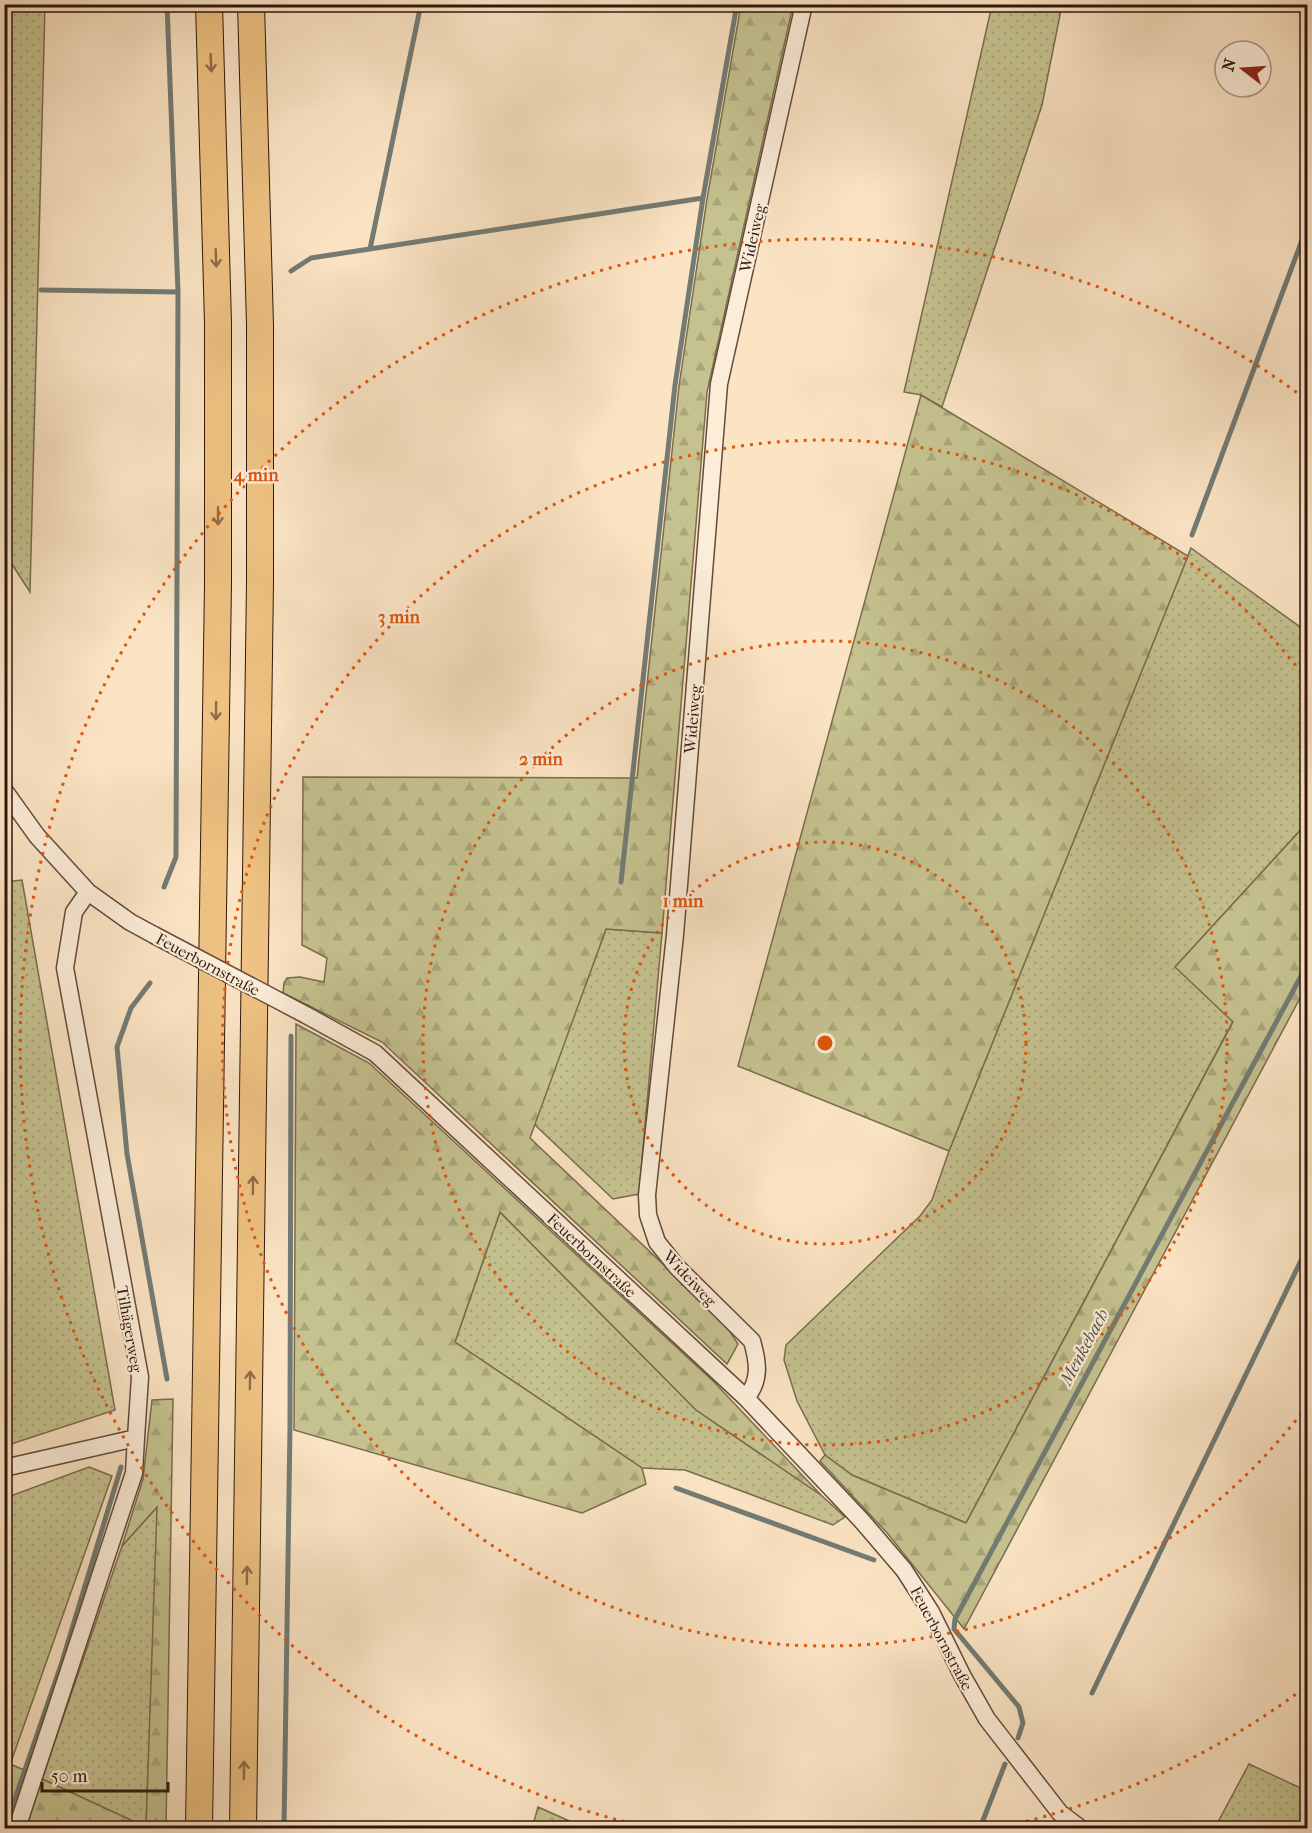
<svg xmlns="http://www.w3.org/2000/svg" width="1312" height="1833" font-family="'IM FELL French Canon',serif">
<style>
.grass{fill:url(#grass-dots);stroke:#7a6c4e;stroke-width:1.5}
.forest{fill:url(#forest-firs);stroke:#7a6c4e;stroke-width:1.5}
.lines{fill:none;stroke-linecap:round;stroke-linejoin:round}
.stream{stroke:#737b74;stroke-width:5}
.minor-casing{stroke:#634a3a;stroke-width:19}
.highway-casing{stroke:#30160c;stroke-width:28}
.minor{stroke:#fcedd9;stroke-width:16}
.highway{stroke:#eec282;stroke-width:26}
.minor-bridge-casing{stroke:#634a3a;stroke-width:19;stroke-linecap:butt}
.minor-bridge{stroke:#fcedd9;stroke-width:16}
.oneway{stroke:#8f6c47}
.ring{fill:none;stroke:#df560c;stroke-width:3;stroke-dasharray:3 6}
.labels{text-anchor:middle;stroke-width:4.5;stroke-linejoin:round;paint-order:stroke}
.street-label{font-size:16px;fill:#30160c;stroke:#fcedd9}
.water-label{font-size:18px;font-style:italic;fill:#575149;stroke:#fcedd9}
.centre{fill:#df560c;stroke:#fcedd9;stroke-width:3}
.ring-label{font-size:18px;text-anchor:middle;font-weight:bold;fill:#df560c;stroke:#fcedd9;stroke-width:4.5;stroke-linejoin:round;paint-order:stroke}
</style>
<defs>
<pattern id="grass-dots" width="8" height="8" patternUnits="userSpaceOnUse" patternTransform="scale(1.5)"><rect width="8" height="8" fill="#c5c290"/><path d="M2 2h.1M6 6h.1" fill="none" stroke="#aaa67b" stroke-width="1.8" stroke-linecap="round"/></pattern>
<pattern id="forest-firs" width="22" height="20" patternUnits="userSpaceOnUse" patternTransform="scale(1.5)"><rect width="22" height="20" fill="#c5c290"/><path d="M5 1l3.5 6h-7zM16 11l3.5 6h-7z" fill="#aaa67b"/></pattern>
</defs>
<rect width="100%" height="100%" fill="#fbe4c4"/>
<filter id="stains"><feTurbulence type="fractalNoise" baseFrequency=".00333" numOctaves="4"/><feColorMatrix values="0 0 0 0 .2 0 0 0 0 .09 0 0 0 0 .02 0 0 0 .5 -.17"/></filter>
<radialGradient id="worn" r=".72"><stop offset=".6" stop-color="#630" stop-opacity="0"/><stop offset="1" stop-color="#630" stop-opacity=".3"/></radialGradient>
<path class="grass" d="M5 4 45 5 30 592 4 552Z
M992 5H1062L1042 105 942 407 921 395 904 392Z
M1191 548 1307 632V823L1176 966 1233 1021 966 1523 852 1475 825 1455 797 1401 784 1360 786 1345 920 1216 932 1200 949 1151Z
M22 880 115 1410 5 1446 4 882Z
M606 929 662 933 639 1194 613 1199 534 1124Z
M500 1212 696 1410 821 1495 845 1517 833 1525 685 1470 642 1468 455 1342Z
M89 1467 112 1476 5 1779V1498Z
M158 1506 146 1828 42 1779 122 1546Z
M1249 1764 1307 1791V1828H1226L1217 1824Z"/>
<path class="forest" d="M741 5H793L707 392 662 933 606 929 530 1138 723 1321 738 1344 727 1364 382 1042 283 993 284 983 287 978 300 977 324 982 327 958 302 945 303 777 637 778 679 386 707 199Z
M921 395 1188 556 949 1151 738 1066Z
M1307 823V985L964 1629 888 1534 820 1461 825 1455 852 1475 966 1523 1233 1022 1175 967Z
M296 1024 369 1063 713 1381 821 1495 696 1410 500 1212 455 1342 642 1468 646 1484 582 1513 294 1430Z
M173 1399 166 1828H26L42 1779 146 1827 157 1507 122 1546 143 1479 152 1400Z
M10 1764 29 1772 10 1828H5V1779Z
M538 1807 585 1828H532Z"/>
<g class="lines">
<path class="stream" d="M370 249 421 4
M291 271 311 258 703 198
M41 290 178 292
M1192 535 1308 224
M621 882 675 385 703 198 737 4
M164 887 176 857 178 292 167 4
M150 983 131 1008 117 1047 127 1154 167 1379
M676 1488 874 1560
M1092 1693 1308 1246
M1018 1738 1023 1723 1019 1707 954 1629 955 1619 1308 963
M5 1828 62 1662 121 1467
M284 1828 290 1427 291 1036
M980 1828 1005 1764"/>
<defs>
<path id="minor" d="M4 790 37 836 88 892 130 922 154 935
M306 1015 375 1053 746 1398 862 1521 904 1570 931 1612 962 1675 987 1719 1060 1813 1080 1828
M746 1398C761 1380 758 1362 752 1341L677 1267 657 1242 648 1215 647 1195 675 935 719 384 804 4
M4 1468 136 1438
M17 1828 134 1473 136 1438 140 1377 65 968 74 912 88 892"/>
<path id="highway" d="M199 1828 218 584V323L209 4
M243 1828 260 582V325L251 4"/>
</defs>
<use href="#minor" class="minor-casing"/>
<use href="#highway" class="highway-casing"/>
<use href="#minor" class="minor"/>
<use href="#highway" class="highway"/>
<defs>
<path id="minor-bridge" d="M154 935 306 1015"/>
</defs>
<use href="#minor-bridge" class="minor-bridge-casing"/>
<use href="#minor-bridge" class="minor-bridge"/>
</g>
<defs><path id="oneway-shaft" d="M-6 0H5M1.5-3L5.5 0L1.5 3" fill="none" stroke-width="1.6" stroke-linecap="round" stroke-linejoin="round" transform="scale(1.5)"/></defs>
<g class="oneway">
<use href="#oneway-shaft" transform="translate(211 63) rotate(88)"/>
<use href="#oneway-shaft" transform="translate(216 258) rotate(88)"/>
<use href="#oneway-shaft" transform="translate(218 516) rotate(90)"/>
<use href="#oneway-shaft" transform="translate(216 711) rotate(91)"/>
<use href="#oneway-shaft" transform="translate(253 1185) rotate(-89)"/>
<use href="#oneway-shaft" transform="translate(250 1380) rotate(-89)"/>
<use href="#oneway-shaft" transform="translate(247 1575) rotate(-89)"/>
<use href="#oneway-shaft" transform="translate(244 1770) rotate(-89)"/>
</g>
<g class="ring">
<circle cx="825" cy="1043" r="201"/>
<circle cx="825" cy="1043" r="402"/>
<path d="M1307 1406A603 603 0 1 1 1307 680"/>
<path d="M1303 1689A804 804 0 0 1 999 1828M651 1828A804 804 0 1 1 1303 397"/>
</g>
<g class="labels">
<g class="street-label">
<text transform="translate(752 238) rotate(-77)" y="6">Wideiweg</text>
<text transform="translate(692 719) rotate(-85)" y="6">Wideiweg</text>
<text transform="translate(208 964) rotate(28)" y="6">Feuerbornstraße</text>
<text transform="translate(592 1255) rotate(43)" y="6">Feuerbornstraße</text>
<text transform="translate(690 1278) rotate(47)" y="6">Wideiweg</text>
<text transform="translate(130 1329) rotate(80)" y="6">Tilhägerweg</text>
<text transform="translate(942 1638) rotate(62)" y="6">Feuerbornstraße</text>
</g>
<g class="water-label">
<text transform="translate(1084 1347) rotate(-62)" y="6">Menkebach</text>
</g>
</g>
<circle cx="825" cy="1043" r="9" class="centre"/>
<g class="ring-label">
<text x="256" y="481">4 min</text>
<text x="399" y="623">3 min</text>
<text x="541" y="765">2 min</text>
<text x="683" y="907">1 min</text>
</g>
<rect width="1312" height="1833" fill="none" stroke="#fbe4c4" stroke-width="24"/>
<rect x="6" y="6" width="1300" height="1821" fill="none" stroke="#30160c" stroke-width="3"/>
<rect x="12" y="12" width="1288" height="1809" fill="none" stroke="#30160c" stroke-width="1.5"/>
<g transform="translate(1243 69) rotate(287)"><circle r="28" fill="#fcedd9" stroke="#aa9787" stroke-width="1.5"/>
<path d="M0-4.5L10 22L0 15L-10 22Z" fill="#8f2418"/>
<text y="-9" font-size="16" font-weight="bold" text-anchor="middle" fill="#30160c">N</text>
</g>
<path d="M42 1782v9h126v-9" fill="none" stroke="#30160c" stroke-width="3"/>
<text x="51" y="1782" font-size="18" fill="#30160c" stroke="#fcedd9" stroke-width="4.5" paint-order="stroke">50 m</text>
<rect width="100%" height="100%" filter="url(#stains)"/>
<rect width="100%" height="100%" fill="url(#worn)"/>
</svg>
